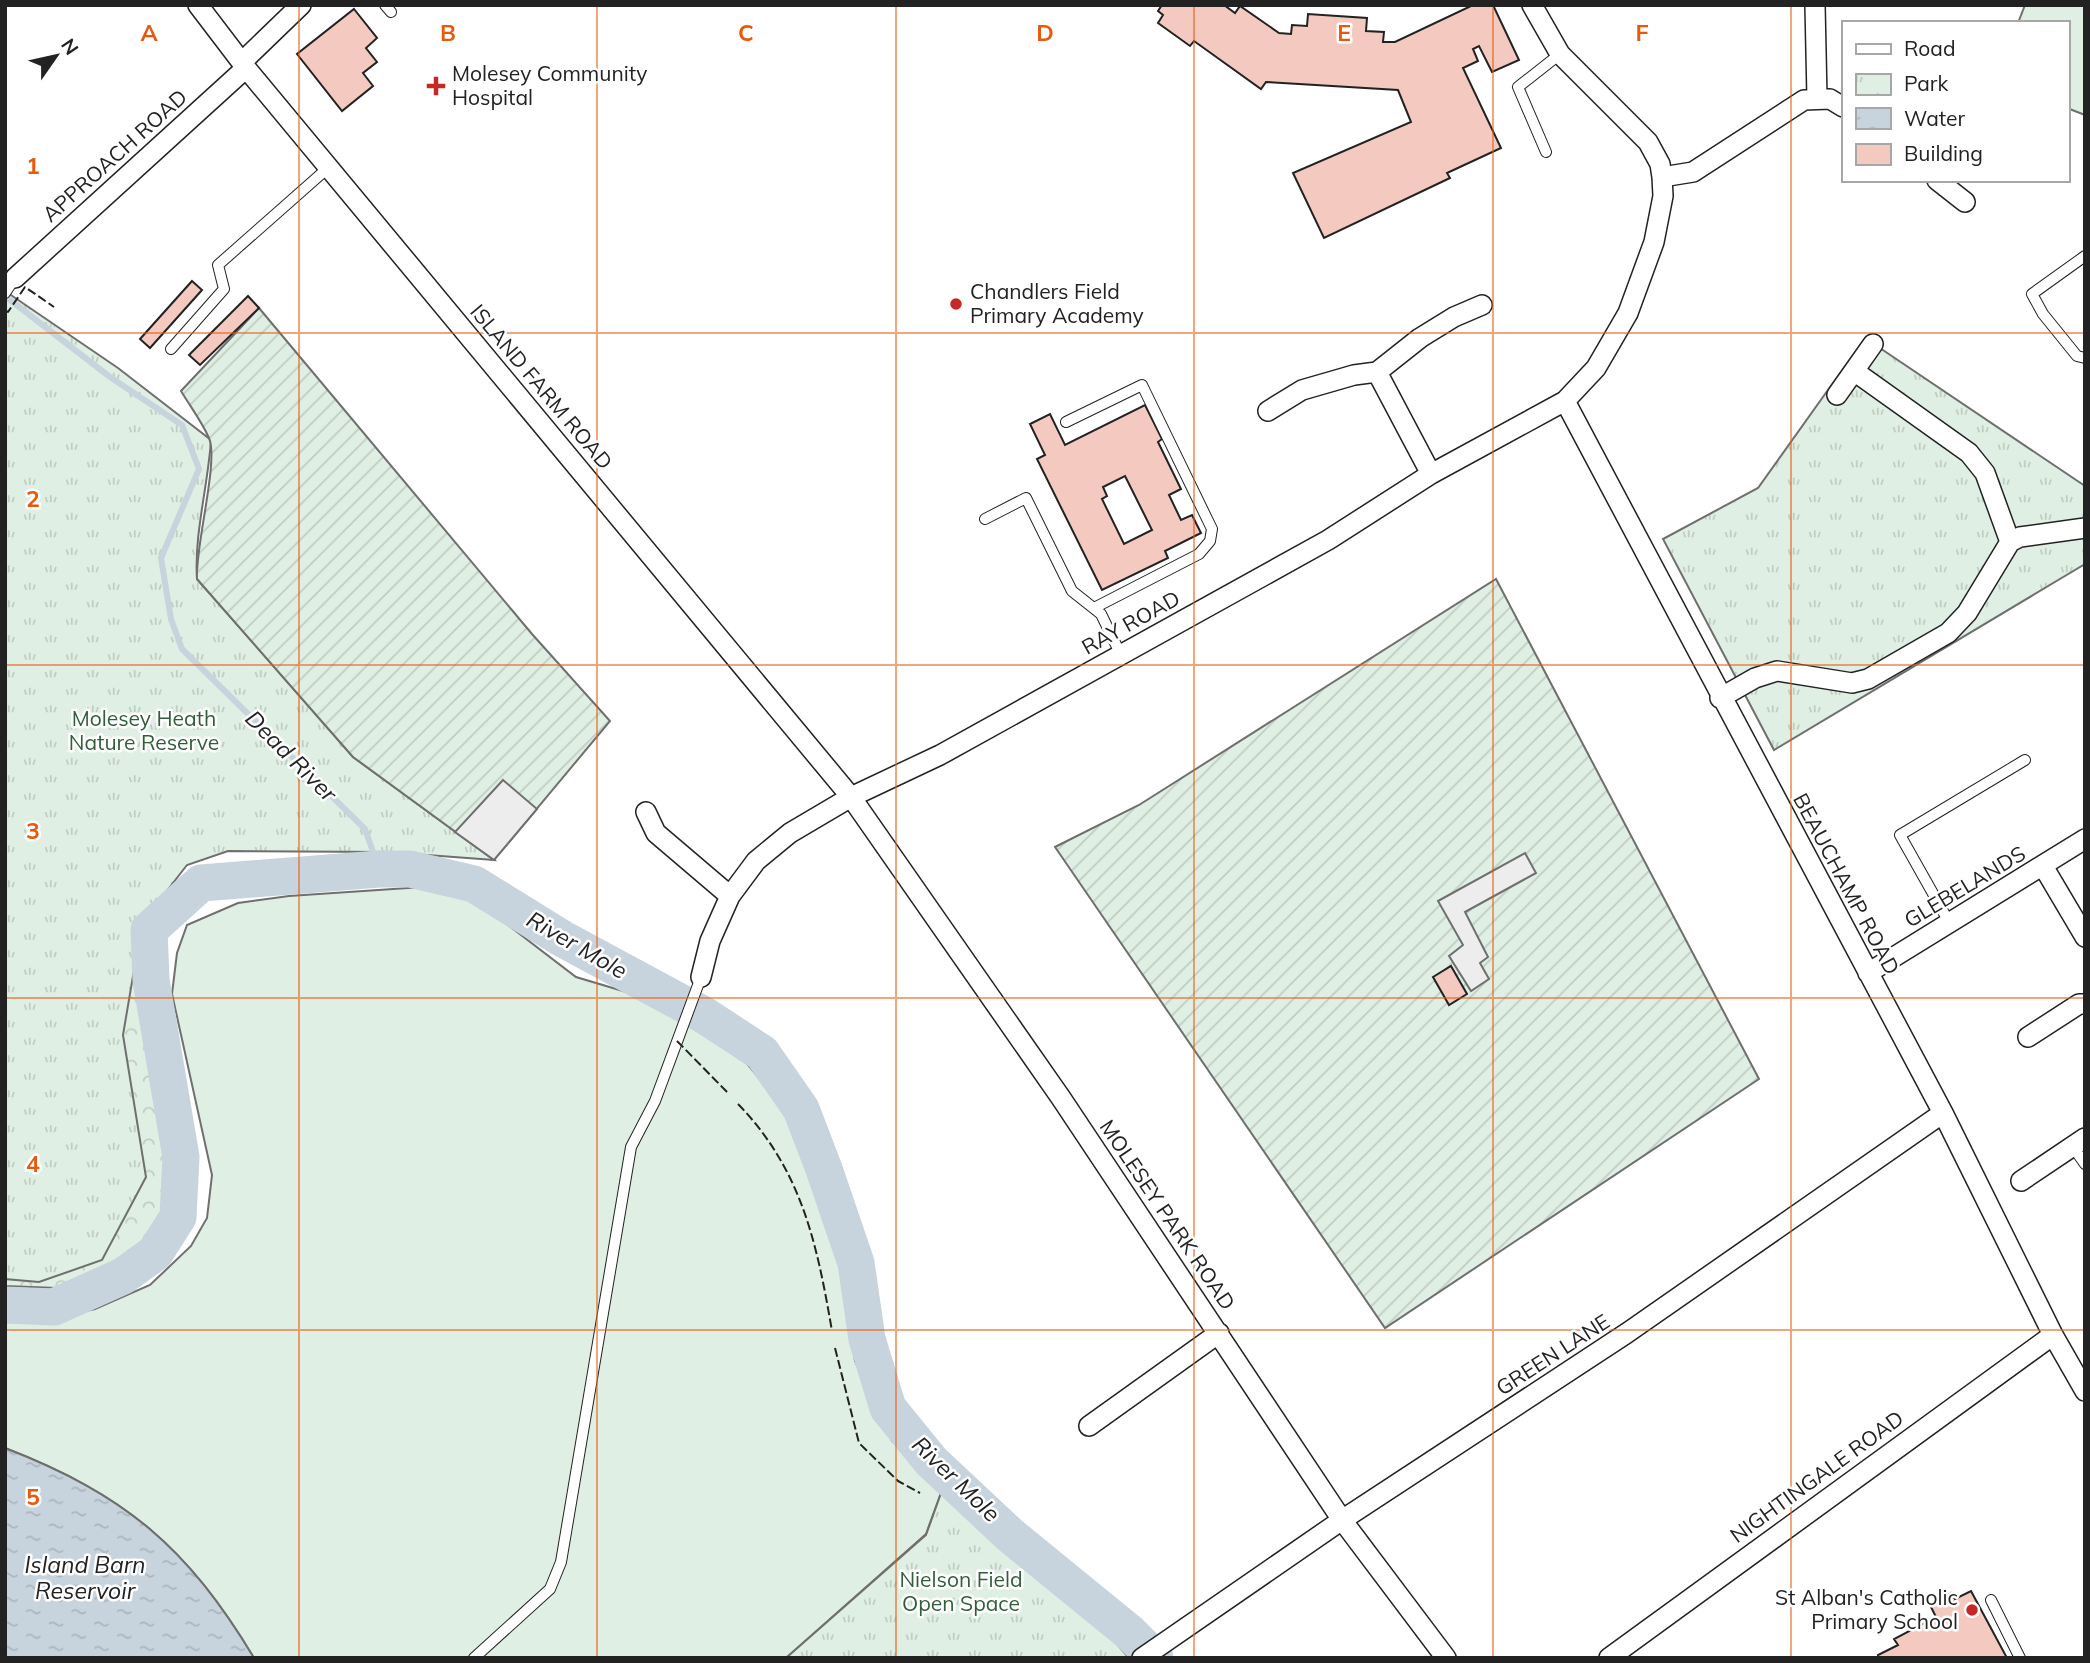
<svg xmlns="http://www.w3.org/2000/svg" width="2090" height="1663" font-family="Mulish,sans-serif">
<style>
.grass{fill:#e0efe3;stroke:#6f6f6f;stroke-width:2}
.forest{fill:url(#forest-crowns);stroke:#6f6f6f;stroke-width:2}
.park{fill:url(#park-tufts);stroke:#6f6f6f;stroke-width:2}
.garden{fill:url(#garden-furrows);stroke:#6f6f6f;stroke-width:2}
.parking{fill:#ededed;stroke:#6f6f6f;stroke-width:2}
.water{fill:url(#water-ripples);stroke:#6f6f6f;stroke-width:2}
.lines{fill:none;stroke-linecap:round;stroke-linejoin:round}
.stream{stroke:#c7d3dd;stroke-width:6}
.river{stroke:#c7d3dd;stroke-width:37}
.building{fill:#f3c9c0;stroke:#222;stroke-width:2;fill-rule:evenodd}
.lane-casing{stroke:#222;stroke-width:12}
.street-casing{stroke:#222;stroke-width:22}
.lane{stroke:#fff;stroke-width:10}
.street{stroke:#fff;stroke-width:19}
.fence{stroke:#222;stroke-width:2;stroke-dasharray:9 3.5;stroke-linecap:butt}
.grid{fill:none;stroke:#e8590c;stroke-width:2;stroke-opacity:0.55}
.poi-dot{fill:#c62828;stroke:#fff;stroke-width:2.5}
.labels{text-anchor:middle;stroke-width:5;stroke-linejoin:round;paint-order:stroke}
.poi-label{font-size:21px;fill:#222;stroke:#fff;text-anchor:start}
.street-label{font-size:21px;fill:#222;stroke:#fff}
.park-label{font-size:21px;fill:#2f5e38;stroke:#fff}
.water-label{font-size:23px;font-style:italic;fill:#222;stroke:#fff}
.grid-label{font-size:23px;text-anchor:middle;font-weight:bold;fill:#e8590c;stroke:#fff;stroke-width:5;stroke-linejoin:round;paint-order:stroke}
</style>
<defs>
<pattern id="forest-crowns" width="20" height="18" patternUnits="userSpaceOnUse" patternTransform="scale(1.75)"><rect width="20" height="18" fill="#e0efe3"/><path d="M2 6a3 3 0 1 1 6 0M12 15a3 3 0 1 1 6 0" fill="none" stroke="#c0cdc2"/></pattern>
<pattern id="park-tufts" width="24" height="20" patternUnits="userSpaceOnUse" patternTransform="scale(1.75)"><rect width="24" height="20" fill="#e0efe3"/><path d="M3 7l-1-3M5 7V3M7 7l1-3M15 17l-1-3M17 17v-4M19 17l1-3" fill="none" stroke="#c0cdc2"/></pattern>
<pattern id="garden-furrows" width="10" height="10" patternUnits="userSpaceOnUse" patternTransform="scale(1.75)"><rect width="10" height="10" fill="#e0efe3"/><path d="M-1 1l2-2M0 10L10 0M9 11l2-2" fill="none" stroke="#c0cdc2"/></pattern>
<pattern id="water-ripples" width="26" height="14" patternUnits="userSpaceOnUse" patternTransform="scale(1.75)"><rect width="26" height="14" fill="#c7d3dd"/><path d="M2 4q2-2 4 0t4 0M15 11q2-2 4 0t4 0" fill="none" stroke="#abb5bd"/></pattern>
</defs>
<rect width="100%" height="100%" fill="#fff"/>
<path class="grass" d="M2025 5H2085V115L2067 108V23H2018Z
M423 887 458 892 482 905 576 977 643 997 745 1061 779 1103 807 1160 842 1254 855 1361 892 1441 945 1482 926 1534 786 1658H254C187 1547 126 1495 5 1448V1322L45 1320 95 1309 150 1285 191 1246 207 1218 212 1175 172 994 177 953 187 925 238 903 289 896Z"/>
<path class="forest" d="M137 917 142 1026 171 1151 162 1224 121 1265 57 1288 5 1286V1168Z"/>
<path class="park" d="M5 291 118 368 211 440C208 486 194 534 197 579L353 757 494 860 387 852 228 851 187 865 142 923 123 1035 146 1177 102 1260 39 1282 5 1279Z
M1865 338 2085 486V564L1774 750 1663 539 1758 488Z
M945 1482 1021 1558 1117 1644 1129 1658H786L926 1535Z"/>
<path class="garden" d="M259 308 532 634 610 721 494 860 353 757 197 579C195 546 219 461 209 438 202 422 190 406 181 391Z
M1496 579 1759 1079 1385 1328 1055 847 1139 805Z"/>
<path class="parking" d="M503 780 537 809 494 860 455 832Z
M1525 853 1536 873 1465 912 1488 957 1480 963 1489 979 1471 991 1449 956 1463 945 1438 901Z"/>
<path class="water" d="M5 1448C126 1495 187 1547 254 1658H5Z"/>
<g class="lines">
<path class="stream" d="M5 296 110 377 182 425 199 469 161 558 171 619 182 649 365 829 379 869"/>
<path class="river" d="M5 1305 54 1307 123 1276 155 1253 178 1217 181 1157 151 980 149 930 201 883 379 869H410L474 884 563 939 704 1015 762 1053 801 1109 824 1169 856 1263 867 1339 888 1408 931 1461 1010 1535 1129 1632 1155 1658"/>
</g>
<path class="building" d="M1162 5H1224L1235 13 1240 6 1279 33 1291 34 1292 25 1307 26 1308 14 1367 18 1366 31 1384 32 1383 42H1395L1473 5H1493L1519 60 1492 72 1479 46 1473 49 1478 61 1463 68 1501 148 1447 173 1450 178 1324 238 1293 173 1411 122 1398 90 1266 82 1261 89 1194 41 1190 46 1158 23 1163 15 1158 11Z
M354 9 377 38 366 48 377 62 363 73 373 86 342 111 297 54Z
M192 281 202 290 150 348 140 339Z
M248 296 259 308 200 365 189 355Z
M1145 405 1162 439 1158 442 1181 489 1169 495 1181 520 1192 515 1201 533 1165 551 1168 558 1102 590 1037 459 1045 455 1030 424 1050 414 1065 445ZM1125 476 1152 530 1124 544 1102 499 1107 496 1103 487Z
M1451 966 1467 994 1449 1005 1433 977Z
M1971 1591 2007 1658H1879L1878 1655 1898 1645 1894 1639 1936 1617 1931 1607 1951 1593 1955 1599Z"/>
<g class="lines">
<defs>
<path id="lane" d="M385 5 391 12
M1546 152 1518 87 1560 54
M2085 256 2032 294 2043 314 2077 356 2085 358
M5 293 15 278
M171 349 224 289 218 265 329 167
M1066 422 1142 385 1212 529 1210 541 1199 554 1094 608
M985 519 1026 498 1072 591 1101 614 1121 655
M1949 922 1900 835 2025 760
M2073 1147 2085 1164
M1991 1600 2020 1658
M474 1658 550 1589 561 1562 631 1147 655 1101 701 977"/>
<path id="street" d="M198 5 246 68 851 797 1061 1098 1342 1520 1446 1658
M1815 5 1817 98
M242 62 301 5
M1662 177 1693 172 1804 100 1830 99 1843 107
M1937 180 1965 202
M15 278 246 68
M1854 371 1969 453 1985 473 2010 542
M1377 372 1431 474
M1837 395 1873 344
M1565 401 1943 1113 2053 1335 2085 1391
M1268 411 1302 390 1354 375 1377 372 1420 338 1454 317 1482 305
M1720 698 1755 678 1777 671 1852 683 1868 679 1948 633 1967 613 2010 542 2020 537 2085 528
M646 812 656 833 730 896
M2043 866 2085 937
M1868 973 2085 839
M701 977 710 941 730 896 756 861 790 833 851 797 940 755 1328 540 1431 474 1565 401 1596 368 1628 313 1654 242 1663 196 1662 177 1660 164 1648 142 1560 54 1532 5
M2028 1037 2079 1004H2085
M2021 1181 2085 1138
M1089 1426 1219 1333
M1142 1658 1342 1520 1627 1333 1943 1113
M1609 1658 2053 1335"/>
</defs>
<use href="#lane" class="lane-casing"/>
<use href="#street" class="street-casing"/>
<use href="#lane" class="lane"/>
<use href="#street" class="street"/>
<path class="fence" d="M5 310 8 312 25 287 54 307
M677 1041 729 1094
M738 1104C802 1170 817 1244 832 1331
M835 1348 859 1443 898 1481 920 1493"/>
</g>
<path class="grid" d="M299 5V1658M597 5V1658M896 5V1658M1194 5V1658M1493 5V1658M1791 5V1658M5 333H2085M5 665H2085M5 998H2085M5 1330H2085"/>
<g class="poi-dot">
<path d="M432.5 75.5h7v7h7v7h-7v7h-7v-7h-7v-7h7z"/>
<circle cx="956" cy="304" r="7"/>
<circle cx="1972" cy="1610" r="7"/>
</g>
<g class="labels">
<g class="poi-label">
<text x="452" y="81">Molesey Community<tspan x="452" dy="24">Hospital</tspan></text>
<text x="970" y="299">Chandlers Field<tspan x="970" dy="24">Primary Academy</tspan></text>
<text x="1958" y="1605" text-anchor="end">St Alban's Catholic<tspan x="1958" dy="24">Primary School</tspan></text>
</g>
<g class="street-label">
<text transform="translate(115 156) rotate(-42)" y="7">APPROACH ROAD</text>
<text transform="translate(541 387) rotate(50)" y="7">ISLAND FARM ROAD</text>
<text transform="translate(1131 623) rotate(-29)" y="7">RAY ROAD</text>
<text transform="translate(1846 884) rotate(62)" y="7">BEAUCHAMP ROAD</text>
<text transform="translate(1965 887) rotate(-31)" y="7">GLEBELANDS</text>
<text transform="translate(1167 1215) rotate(56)" y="7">MOLESEY PARK ROAD</text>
<text transform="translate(1553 1355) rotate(-33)" y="7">GREEN LANE</text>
<text transform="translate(1817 1477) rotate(-36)" y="7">NIGHTINGALE ROAD</text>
</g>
<g class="park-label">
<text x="144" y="726">Molesey Heath<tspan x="144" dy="24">Nature Reserve</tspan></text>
<text x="961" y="1587">Nielson Field<tspan x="961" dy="24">Open Space</tspan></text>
</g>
<g class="water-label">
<text transform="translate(291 756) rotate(45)" y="8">Dead River</text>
<text transform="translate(577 945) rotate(30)" y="8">River Mole</text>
<text transform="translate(956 1479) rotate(44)" y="8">River Mole</text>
<text x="85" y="1573">Island Barn<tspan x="85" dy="26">Reservoir</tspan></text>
</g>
</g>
<g class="grid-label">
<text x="149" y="41">A</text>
<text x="448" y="41">B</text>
<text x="746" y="41">C</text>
<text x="1045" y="41">D</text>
<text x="1344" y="41">E</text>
<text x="1642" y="41">F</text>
<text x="33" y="174">1</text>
<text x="33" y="507">2</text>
<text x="33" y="839">3</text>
<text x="33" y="1172">4</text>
<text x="33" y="1505">5</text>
</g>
<rect width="2090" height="1663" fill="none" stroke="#222222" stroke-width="14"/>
<rect x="1842" y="21" width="228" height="161" fill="#ffffff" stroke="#a7a7a7" stroke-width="2"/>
<rect x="1856" y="44" width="35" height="10" fill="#ffffff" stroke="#a7a7a7" stroke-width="2"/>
<text x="1904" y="56" font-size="21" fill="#222222">Road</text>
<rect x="1856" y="74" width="35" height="21" fill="url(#park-tufts)" stroke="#a7a7a7" stroke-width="2"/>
<text x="1904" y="91" font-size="21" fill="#222222">Park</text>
<rect x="1856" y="108" width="35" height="21" fill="url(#water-ripples)" stroke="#a7a7a7" stroke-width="2"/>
<text x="1904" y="126" font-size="21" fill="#222222">Water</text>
<rect x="1856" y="144" width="35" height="21" fill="#f3c9c0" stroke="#a7a7a7" stroke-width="2"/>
<text x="1904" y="161" font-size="21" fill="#222222">Building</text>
<g transform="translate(56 56) rotate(56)" stroke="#ffffff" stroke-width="5" paint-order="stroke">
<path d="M0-5L12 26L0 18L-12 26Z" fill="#222222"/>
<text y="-10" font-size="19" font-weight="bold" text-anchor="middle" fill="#222222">N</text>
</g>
</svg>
